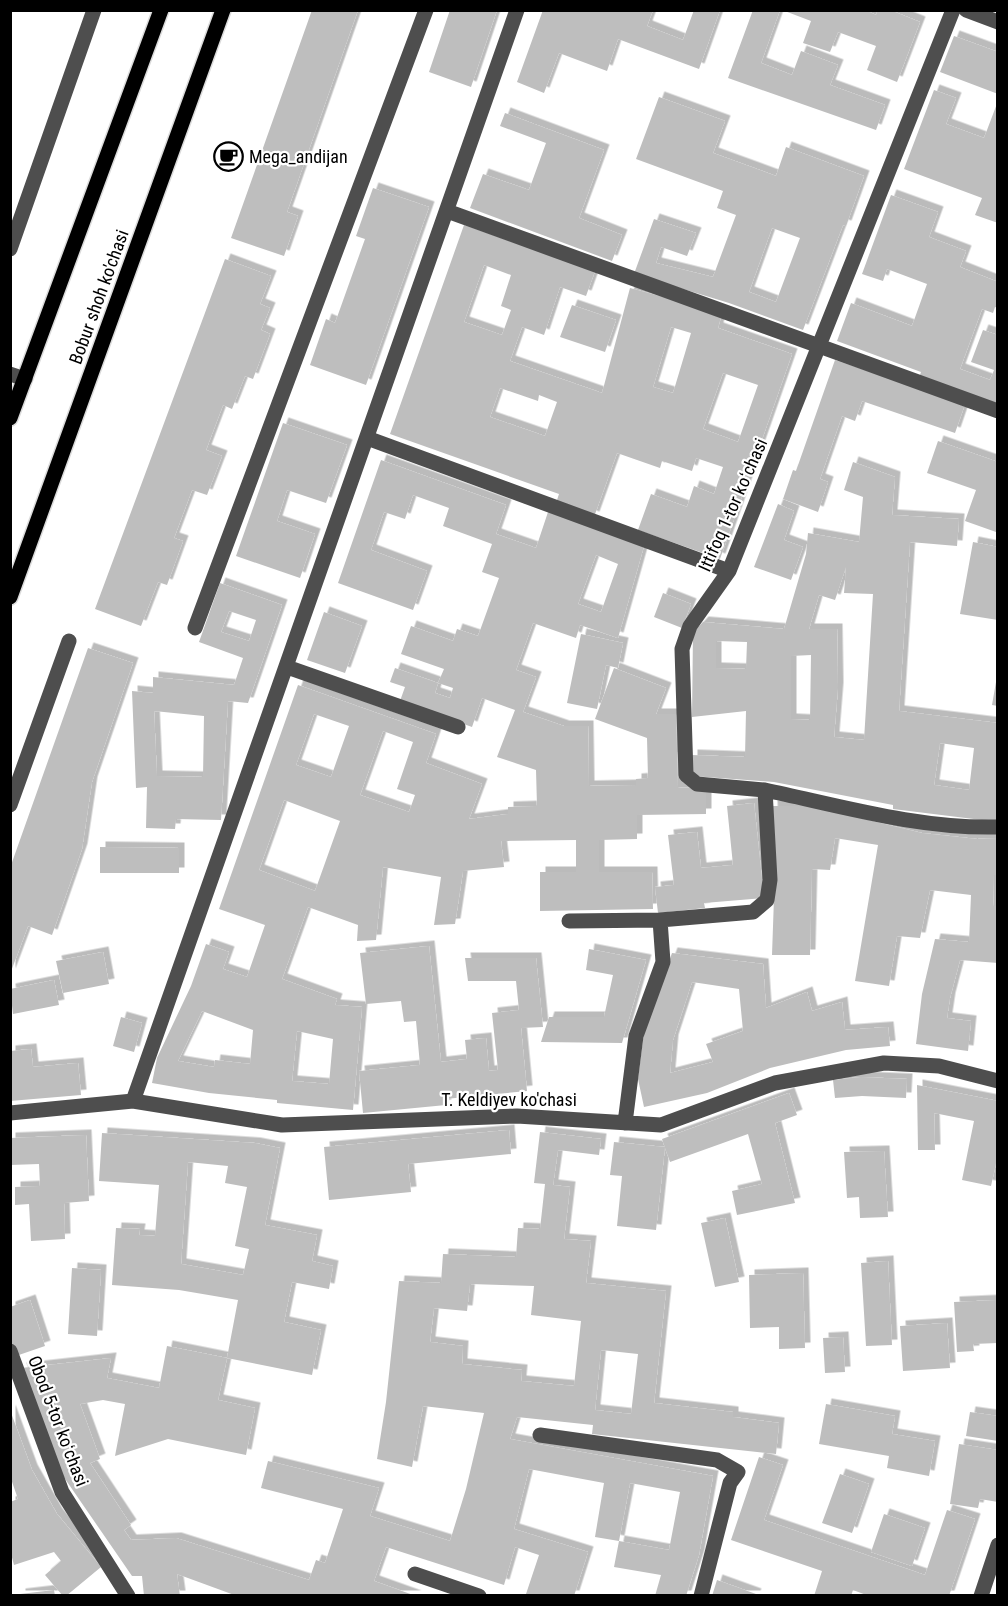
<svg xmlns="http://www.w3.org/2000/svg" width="1008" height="1606" font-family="'Roboto Condensed',sans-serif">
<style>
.building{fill:#bebebe;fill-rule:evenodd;filter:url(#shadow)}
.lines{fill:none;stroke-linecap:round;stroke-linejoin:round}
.major-casing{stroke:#dbdbdb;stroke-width:18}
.minor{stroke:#4e4e4e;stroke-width:15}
.major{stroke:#000;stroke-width:15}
.labels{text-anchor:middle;stroke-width:4.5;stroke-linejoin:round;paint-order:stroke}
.poi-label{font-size:18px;fill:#000;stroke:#fff;text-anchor:start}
.street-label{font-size:18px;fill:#000;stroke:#fff}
</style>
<defs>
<filter id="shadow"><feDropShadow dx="5.5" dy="-5.5" stdDeviation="0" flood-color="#0004"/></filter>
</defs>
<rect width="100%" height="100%" fill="#fff"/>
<path class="building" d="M312 10H358L287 212 298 216 284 256 231 238Z
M450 10H497L471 87 429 72Z
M543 10H653L647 26 683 40 694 10H720L699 69 618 39 607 71 559 53 544 93 517 82Z
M753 10H780L761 63 792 75 801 51 838 65 830 85 885 105 876 130 728 78Z
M782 10H865L876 15 878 10H890L920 22 897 82 867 70 876 46 838 32 830 52 803 43 811 21Z
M954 36 998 52V94L940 72Z
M934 90 956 98 946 124 984 138 998 101V223L975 215 982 198 904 169Z
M659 97 725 121 713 153 776 176 786 147 864 176 846 226 843 225 803 330 729 303 634 274 654 219 696 233 687 256 661 247 656 263 713 277 736 215 717 208 723 191 636 159ZM772 228 800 238 776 302 749 292Z
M505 113 604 150 579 218 622 235 612 261 470 208 483 174 529 190 546 143 500 126Z
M373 188 429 207 366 385 310 365 326 319 335 323 365 239 356 236Z
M891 195 938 212 929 237 966 251 960 267 998 282V308L995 307 993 313 982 309 960 369 990 380 994 370 971 362 983 330 998 335V407L919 378 921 372 837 341 851 303 912 326 927 284 887 269 883 281 862 274Z
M464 225 595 271 586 296 560 287 544 335 522 327 510 361 602 393 630 288 722 313 718 328 792 354 720 559 638 530 651 494 687 507 694 486 714 494 723 467 696 458 692 471 662 461 660 468 617 453 594 517 556 503 559 494 390 434ZM484 265 511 275 501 306 511 310 502 335 464 322ZM671 327 691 333 673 393 653 387ZM723 373 758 385 738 442 703 429ZM500 388 538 401 539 395 557 402 545 436 490 417Z
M225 259 271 276 260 304 270 308 261 330 270 334 253 379 245 376 232 409 223 405 206 450 222 456 207 495 192 490 174 538 183 541 167 585 158 582 141 626 95 609Z
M572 305 616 320 605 352 560 337Z
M835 360 965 404 955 433 862 401 855 421 842 416 820 479 828 482 818 512 783 499 793 470 796 471Z
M283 423 347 445 326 503 287 490 277 521 315 534 300 578 236 556Z
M938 441 998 462 996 532 965 521 976 490 927 473Z
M381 460 506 505 496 534 536 548 548 512 644 546 618 638 580 625 576 638 533 623 516 670 536 677 523 712 564 726H588L589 786 636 785V779L648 778 647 738 595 719 614 668 666 688 656 714H676L678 788 706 787V814L637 815V839L599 840V872H652L653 909 540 911V872H576V840L501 841 504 867 463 871 455 924 434 925 441 877 383 867 376 940 357 941 358 925 308 907 282 979 337 999 335 1005 362 1007 353 1110 277 1103V1100L209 1093 152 1083 157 1058 191 986 206 944 229 952 223 969 247 977 265 925 219 909 298 685 436 734 426 763 482 784 469 819 508 814V807L537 806 536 770 497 757 515 710 482 698 472 727 400 701 405 687 390 682 395 668 438 683 435 693 450 698 453 688 438 683 444 669 401 654 411 626 453 641 457 629 478 636 499 578 482 572 492 544 443 526 449 508 413 495 405 519 384 512 371 550 427 571 413 610 338 583ZM596 555 618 564 601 612 578 604ZM314 714 349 726 331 777 296 765ZM383 731 413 742 397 789 415 795 409 812 360 795ZM284 800 340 821 315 891 259 870ZM202 1011 253 1030 250 1064 215 1060 214 1067 178 1061ZM297 1031 333 1039 329 1084 292 1081Z
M853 462 895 477 892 515 959 519 957 546 910 542 899 711 998 723V822L893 809V805L774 782 692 776V755L745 757 746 711 692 717 693 633 703 622 784 629 806 554 808 533 859 542 863 497 844 490ZM846 567 844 593 873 594 864 740 834 737 838 688 837 629H809L819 595 835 600ZM716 641 747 642 746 669 716 668ZM811 655 810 720 791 719V656ZM940 743 974 748 969 790 934 785Z
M778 504 794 511 784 540 803 547 791 580 754 567Z
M973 542 998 547V620L960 614Z
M220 583 282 605 248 703 228 701 221 820 176 819 175 829 146 828 147 787 136 788 132 691 153 693V677L234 685 243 658 199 642ZM229 611 256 620 249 641 221 632ZM154 711 204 716 203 777 157 776Z
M663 593 691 604 682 628 654 617Z
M324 612 362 626 345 673 307 660Z
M581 634 623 643 618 668 606 665 597 709 567 703Z
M88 648 133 663 92 782 82 849 52 935 28 926 10 974V868Z
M996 682H998V706L992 705Z
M754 803 764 898 704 903 705 908 658 913 655 887 674 885 668 835 697 832 701 868 733 865 727 806Z
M772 806H810L922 833 977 839 998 838V875H994L993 906H998V963L960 960 950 998 947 1018 971 1021 968 1051 916 1044 922 994 935 939 969 942 971 895 930 890 920 938 897 936 889 986 855 981 878 845 835 838 830 870 812 869 810 955H772L775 869Z
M100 847 179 848V873H100Z
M429 946 441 1062 467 1059 465 1040 486 1038 489 1071 498 1070 492 1013 519 1010 516 981H468L465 958H536L543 1027 521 1028 527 1091 445 1099 446 1105 363 1113 359 1071 420 1065 416 1021 404 1022 401 1001 366 1004 360 953Z
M589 949 646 960 622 1043 541 1042 549 1017H604L613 975 586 970Z
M103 952 109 984 63 993 56 961Z
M672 953 763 964 766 1008 807 992 812 1011 842 1002 845 1030 888 1027 890 1046 846 1050 770 1068 707 1093 644 1107 638 1079 644 1032ZM692 982 739 989 743 1031 706 1044 713 1062 670 1073 673 1040Z
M54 980 59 1005 13 1014 10 989Z
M121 1017 142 1023 134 1052 113 1046Z
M31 1049 33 1067 78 1063 81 1095 10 1101V1051Z
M861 1077 907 1079 906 1098 862 1096 835 1098 833 1080Z
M917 1085 998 1101V1154L991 1186 962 1180 974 1121 934 1113 935 1150H918Z
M789 1093 797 1115 775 1123 795 1203 737 1215 732 1191 762 1184 748 1134 670 1162 662 1139Z
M509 1130 511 1154 408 1164 411 1192 329 1200 324 1147Z
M540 1132 601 1139 599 1155 558 1150 553 1185 570 1187 564 1239 591 1241 586 1283 666 1291 654 1403 733 1412V1417L779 1423 776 1454 592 1434 593 1425 517 1417 510 1439 713 1476 699 1555 686 1596H655L661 1575 614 1567 619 1541 595 1537 604 1483 529 1469 514 1529 588 1552 574 1596 526 1594 539 1555 515 1547 504 1585 386 1547 374 1581 416 1596H237L177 1574 180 1596H144L142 1576H132L61 1473 21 1368 111 1358 107 1378 159 1388 167 1346 227 1358 218 1400 255 1408 246 1455 168 1439 115 1456 125 1404 103 1400 80 1404 100 1459 90 1463 131 1525 124 1530 131 1540 176 1538 309 1580 316 1560 325 1563 343 1509 261 1488 268 1461 379 1488 370 1516 450 1541 466 1489 484 1413 423 1406 412 1467 377 1459 386 1402 399 1281 441 1283 443 1254 516 1257 518 1228 540 1229 545 1184 534 1183ZM470 1284 534 1286 531 1315 581 1321 574 1386 521 1381 522 1370 462 1364 463 1346 430 1342 434 1308 467 1311ZM601 1350 638 1354 631 1414 595 1410ZM630 1483 680 1492 669 1550 619 1541Z
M102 1133 255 1143 280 1148 265 1225 317 1235 312 1261 333 1266 329 1289 292 1282 284 1322 321 1330 312 1375 227 1358 238 1300 179 1290 112 1285 116 1228 140 1229 139 1235 155 1236 159 1185 99 1181ZM188 1162 228 1166 225 1183 247 1187 235 1246 249 1249 243 1275 181 1264Z
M86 1135 89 1201 64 1203 65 1239 31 1241 29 1204 15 1205V1187L40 1186 39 1164 10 1165V1138Z
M614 1142 665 1147 656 1230 617 1226 622 1176 610 1175Z
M884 1151 888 1217 860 1218 859 1197 847 1198 844 1152Z
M725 1218 739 1282 715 1287 701 1223Z
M888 1261 892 1345 866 1346 861 1263Z
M72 1268 101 1270 97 1336 68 1334Z
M803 1273 805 1348 779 1349V1327L750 1328 749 1275Z
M30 1300 45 1346 13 1357 10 1348V1307Z
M998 1300V1343L973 1344 974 1351 957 1352 954 1302Z
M947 1323 950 1368 903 1371 900 1326Z
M843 1337 845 1372 825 1373 823 1338Z
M826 1404 895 1416 892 1434 935 1441 929 1476 887 1468 889 1456 819 1444Z
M10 1410 32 1470 57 1514 101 1567 66 1596H63L45 1575 61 1561 54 1552 14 1565 10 1550V1502L18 1499 10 1476Z
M970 1412 998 1416V1441L966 1436Z
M959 1444 998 1450V1502L980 1499 978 1508 950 1504Z
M759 1457 783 1465 764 1520 925 1575 947 1510 975 1519 949 1596H869L853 1590 851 1596H814L822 1571 731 1540Z
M840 1474 869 1484 852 1533 822 1523Z
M884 1514 925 1528 912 1566 871 1552Z
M717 1580 756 1594 755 1596H712Z
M54 1590 55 1596H20V1594Z"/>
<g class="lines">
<defs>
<path id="major" d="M10 418 161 10
M10 597 223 10"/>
</defs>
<use href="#major" class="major-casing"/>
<path class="minor" d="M966 10 998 22
M447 211 998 411
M10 249 94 10
M10 374 25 379
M367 438 729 571
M195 628 426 10
M287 667 458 727
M765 790C841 806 919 829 998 827
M10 805 69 641
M569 921 660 920
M133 1101 517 10
M10 1113 133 1101 282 1125 517 1116 661 1125 775 1083 884 1063 939 1066 998 1081
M625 1123 636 1036 663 962 660 920 753 912 767 900 770 880 765 790 697 784 686 775 682 649 690 626 729 571 953 10
M10 1351 62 1492 128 1596
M540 1435 717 1460 738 1472 730 1483 701 1596
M415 1574 479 1596
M981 1596 998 1545"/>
<use href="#major" class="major"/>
</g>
<defs>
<symbol id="cafe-ring" viewBox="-11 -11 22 22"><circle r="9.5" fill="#fff" stroke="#000" stroke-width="1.5"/><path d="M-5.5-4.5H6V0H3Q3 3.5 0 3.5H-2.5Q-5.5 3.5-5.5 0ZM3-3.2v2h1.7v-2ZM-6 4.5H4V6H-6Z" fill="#000"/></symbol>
</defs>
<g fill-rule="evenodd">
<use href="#cafe-ring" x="212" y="140" width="33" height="33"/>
</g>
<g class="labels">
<g class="poi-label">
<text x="249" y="163">Mega_andijan</text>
</g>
<g class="street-label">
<text transform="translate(99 297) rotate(-70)" y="6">Bobur shoh ko'chasi</text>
<text transform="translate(733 505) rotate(-66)" y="6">Ittifoq 1-tor koʻchasi</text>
<text x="509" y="1106">T. Keldiyev ko'chasi</text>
<text transform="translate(58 1421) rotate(69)" y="6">Obod 5-tor koʻchasi</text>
</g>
</g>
<rect width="1008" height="1606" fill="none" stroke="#000000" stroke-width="24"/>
</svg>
